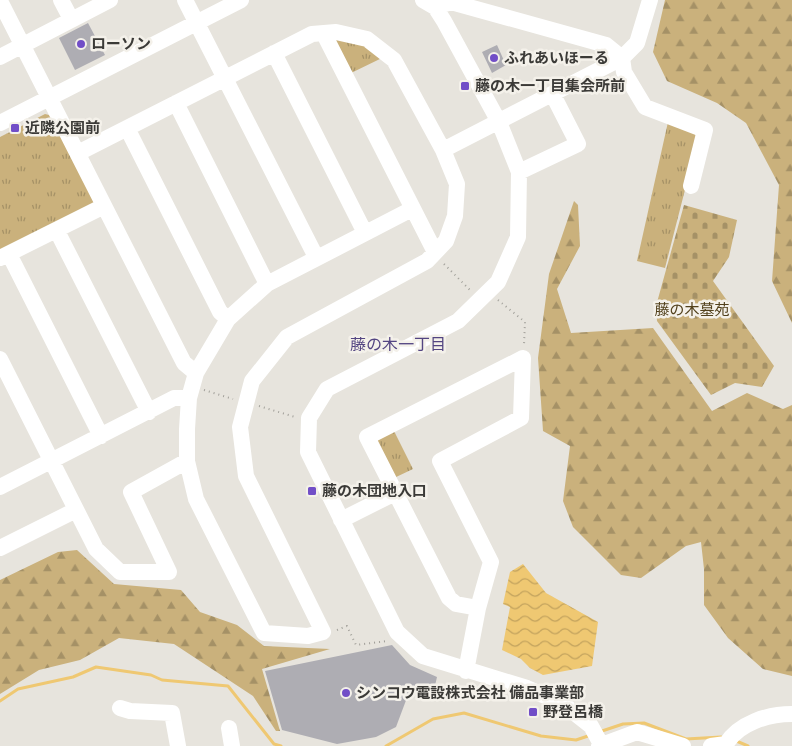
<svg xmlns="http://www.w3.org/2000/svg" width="792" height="746" font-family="'Noto Sans','Noto Sans JP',sans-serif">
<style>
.grass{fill:url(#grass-tufts)}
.forest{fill:url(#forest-firs)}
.cemetery{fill:url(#cemetery-stones)}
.water{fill:url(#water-waves)}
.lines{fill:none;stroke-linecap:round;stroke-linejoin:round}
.stream{stroke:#efc872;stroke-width:3}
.building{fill:#aeadb3}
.path{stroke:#a2a09a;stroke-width:2;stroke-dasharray:1 4;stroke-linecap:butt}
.minor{stroke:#fff;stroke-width:16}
.poi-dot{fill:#714ec7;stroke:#f4f1ea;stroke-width:2}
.labels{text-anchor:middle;stroke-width:5;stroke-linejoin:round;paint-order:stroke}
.poi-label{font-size:15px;font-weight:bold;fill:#3b3a37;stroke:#f4f1ea;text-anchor:start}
.park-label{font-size:15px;fill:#52411c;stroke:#f4f1ea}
.neighbourhood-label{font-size:16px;fill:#534582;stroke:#f4f1ea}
</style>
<defs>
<pattern id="grass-tufts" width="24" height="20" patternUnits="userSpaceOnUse" patternTransform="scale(1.25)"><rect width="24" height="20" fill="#cab17c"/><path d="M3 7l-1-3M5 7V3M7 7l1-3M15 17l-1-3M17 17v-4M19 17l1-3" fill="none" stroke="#a59166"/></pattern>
<pattern id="forest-firs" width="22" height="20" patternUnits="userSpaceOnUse" patternTransform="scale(1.25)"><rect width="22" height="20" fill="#cab17c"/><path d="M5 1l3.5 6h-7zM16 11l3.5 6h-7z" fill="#a59166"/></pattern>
<pattern id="cemetery-stones" width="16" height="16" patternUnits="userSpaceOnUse" patternTransform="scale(1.25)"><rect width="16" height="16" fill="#cab17c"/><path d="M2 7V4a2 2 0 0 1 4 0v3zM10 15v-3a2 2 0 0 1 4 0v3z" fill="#a59166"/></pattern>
<pattern id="water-waves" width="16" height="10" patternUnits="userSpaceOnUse" patternTransform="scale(1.25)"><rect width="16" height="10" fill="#efc872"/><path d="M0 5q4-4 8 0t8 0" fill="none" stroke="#c3a35e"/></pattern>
</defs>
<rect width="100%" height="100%" fill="#e7e4dd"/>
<path class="grass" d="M337 36 351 38 384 57 349 74 333 43Z
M45 114 53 116 95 197 93 206 0 253V137Z
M668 122 693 131 698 139 665 268 637 261Z
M393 429 413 469 394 478 377 444 379 436Z"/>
<path class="forest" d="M665 0H792V323L772 281 779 185 746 123 717 103 667 81 653 52Z
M574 201 578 205 580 246 557 289 571 333 653 328 712 411 747 393 783 409 792 405V676L763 669 728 638 704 605V569L701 542 686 546 641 578 621 575 573 527 563 501 570 446 543 431 538 358 549 274Z
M77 550 114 584 181 590 200 612 237 625 264 646 330 649 262 669 280 731H276L253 696 174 644 119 638 80 660 39 670 0 694V580L58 552Z"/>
<path class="cemetery" d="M684 205 737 220 729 257 713 281 774 366 762 387 735 383 711 395 657 321 656 306Z"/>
<path class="water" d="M523 564 546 593 598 622 592 666 543 675 530 668 521 659 502 650 510 607 503 604 510 572Z"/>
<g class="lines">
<path class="stream" d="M0 701 18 689 73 677 96 667 151 675 162 680 228 686 274 744 281 746
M599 732 623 724 644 723 686 739 721 737
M734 740 748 746
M386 746 433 719 464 713 541 736 576 740 591 735"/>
</g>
<path class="building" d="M88 23 105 55 75 70 59 38Z
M497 45 506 65 492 73 482 52Z
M392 645 410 665 437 677 434 690 408 695 396 727 376 737 337 744 282 730 265 671Z"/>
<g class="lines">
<path class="path" d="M444 264 470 290
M498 300 525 322 524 345
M204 390 233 399
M259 406 295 417
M337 630 347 626 356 645 387 641"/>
<path class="minor" d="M61 0 71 19
M185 0 316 257
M423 0 435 7 444 21 499 122 519 172 518 237 498 282 458 321 327 389 309 418 308 452 397 632 423 656 527 688 563 704 591 726 602 746
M0 1 184 363 196 373
M435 7 451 2 606 45 622 58 624 72 645 107 705 130 691 186
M324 34 435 252
M274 53 365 233
M0 57 110 0
M176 103 267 284
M0 123 241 0
M127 128 220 312 228 319
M443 150 622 58 637 43 650 0
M78 153 312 34 336 32 367 39 394 60 443 150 457 184 455 216 446 241 427 261 287 337 252 381 240 427 246 476 323 632 308 636 264 633 196 499 187 461V429L189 398 196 373 228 319 267 284 412 209
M519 172 578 144 553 95
M57 231 149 412
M9 254 101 436
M0 258 104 206
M0 359 96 549 120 572H169L131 492 187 461
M0 487 174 398H189
M341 520 395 493
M0 548 76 510
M466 671 478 608 491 562 440 461 521 418 523 358 367 437 449 598 456 604 478 608
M120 708 130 711 172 713 178 746
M229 728 232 746
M599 746 637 732 683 746
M711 746 726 744C739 723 768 714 792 714"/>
</g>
<g class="poi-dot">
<circle cx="81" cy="44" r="5"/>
<circle cx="494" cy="58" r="5"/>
<rect x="460" y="81" width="10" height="10" rx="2.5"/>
<rect x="10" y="123" width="10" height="10" rx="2.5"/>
<rect x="307" y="486" width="10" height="10" rx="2.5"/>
<circle cx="346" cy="693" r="5"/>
<rect x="528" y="707" width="10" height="10" rx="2.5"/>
</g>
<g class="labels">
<g class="poi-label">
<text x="91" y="49">ローソン</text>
<text x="504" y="63">ふれあいほーる</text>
<text x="475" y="91">藤の木一丁目集会所前</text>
<text x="25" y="133">近隣公園前</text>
<text x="322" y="496">藤の木団地入口</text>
<text x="356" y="698">シンコウ電設株式会社 備品事業部</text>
<text x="543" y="717">野登呂橋</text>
</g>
<g class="park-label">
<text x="692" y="315">藤の木墓苑</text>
</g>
<g class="neighbourhood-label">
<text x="398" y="350">藤の木一丁目</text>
</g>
</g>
</svg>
